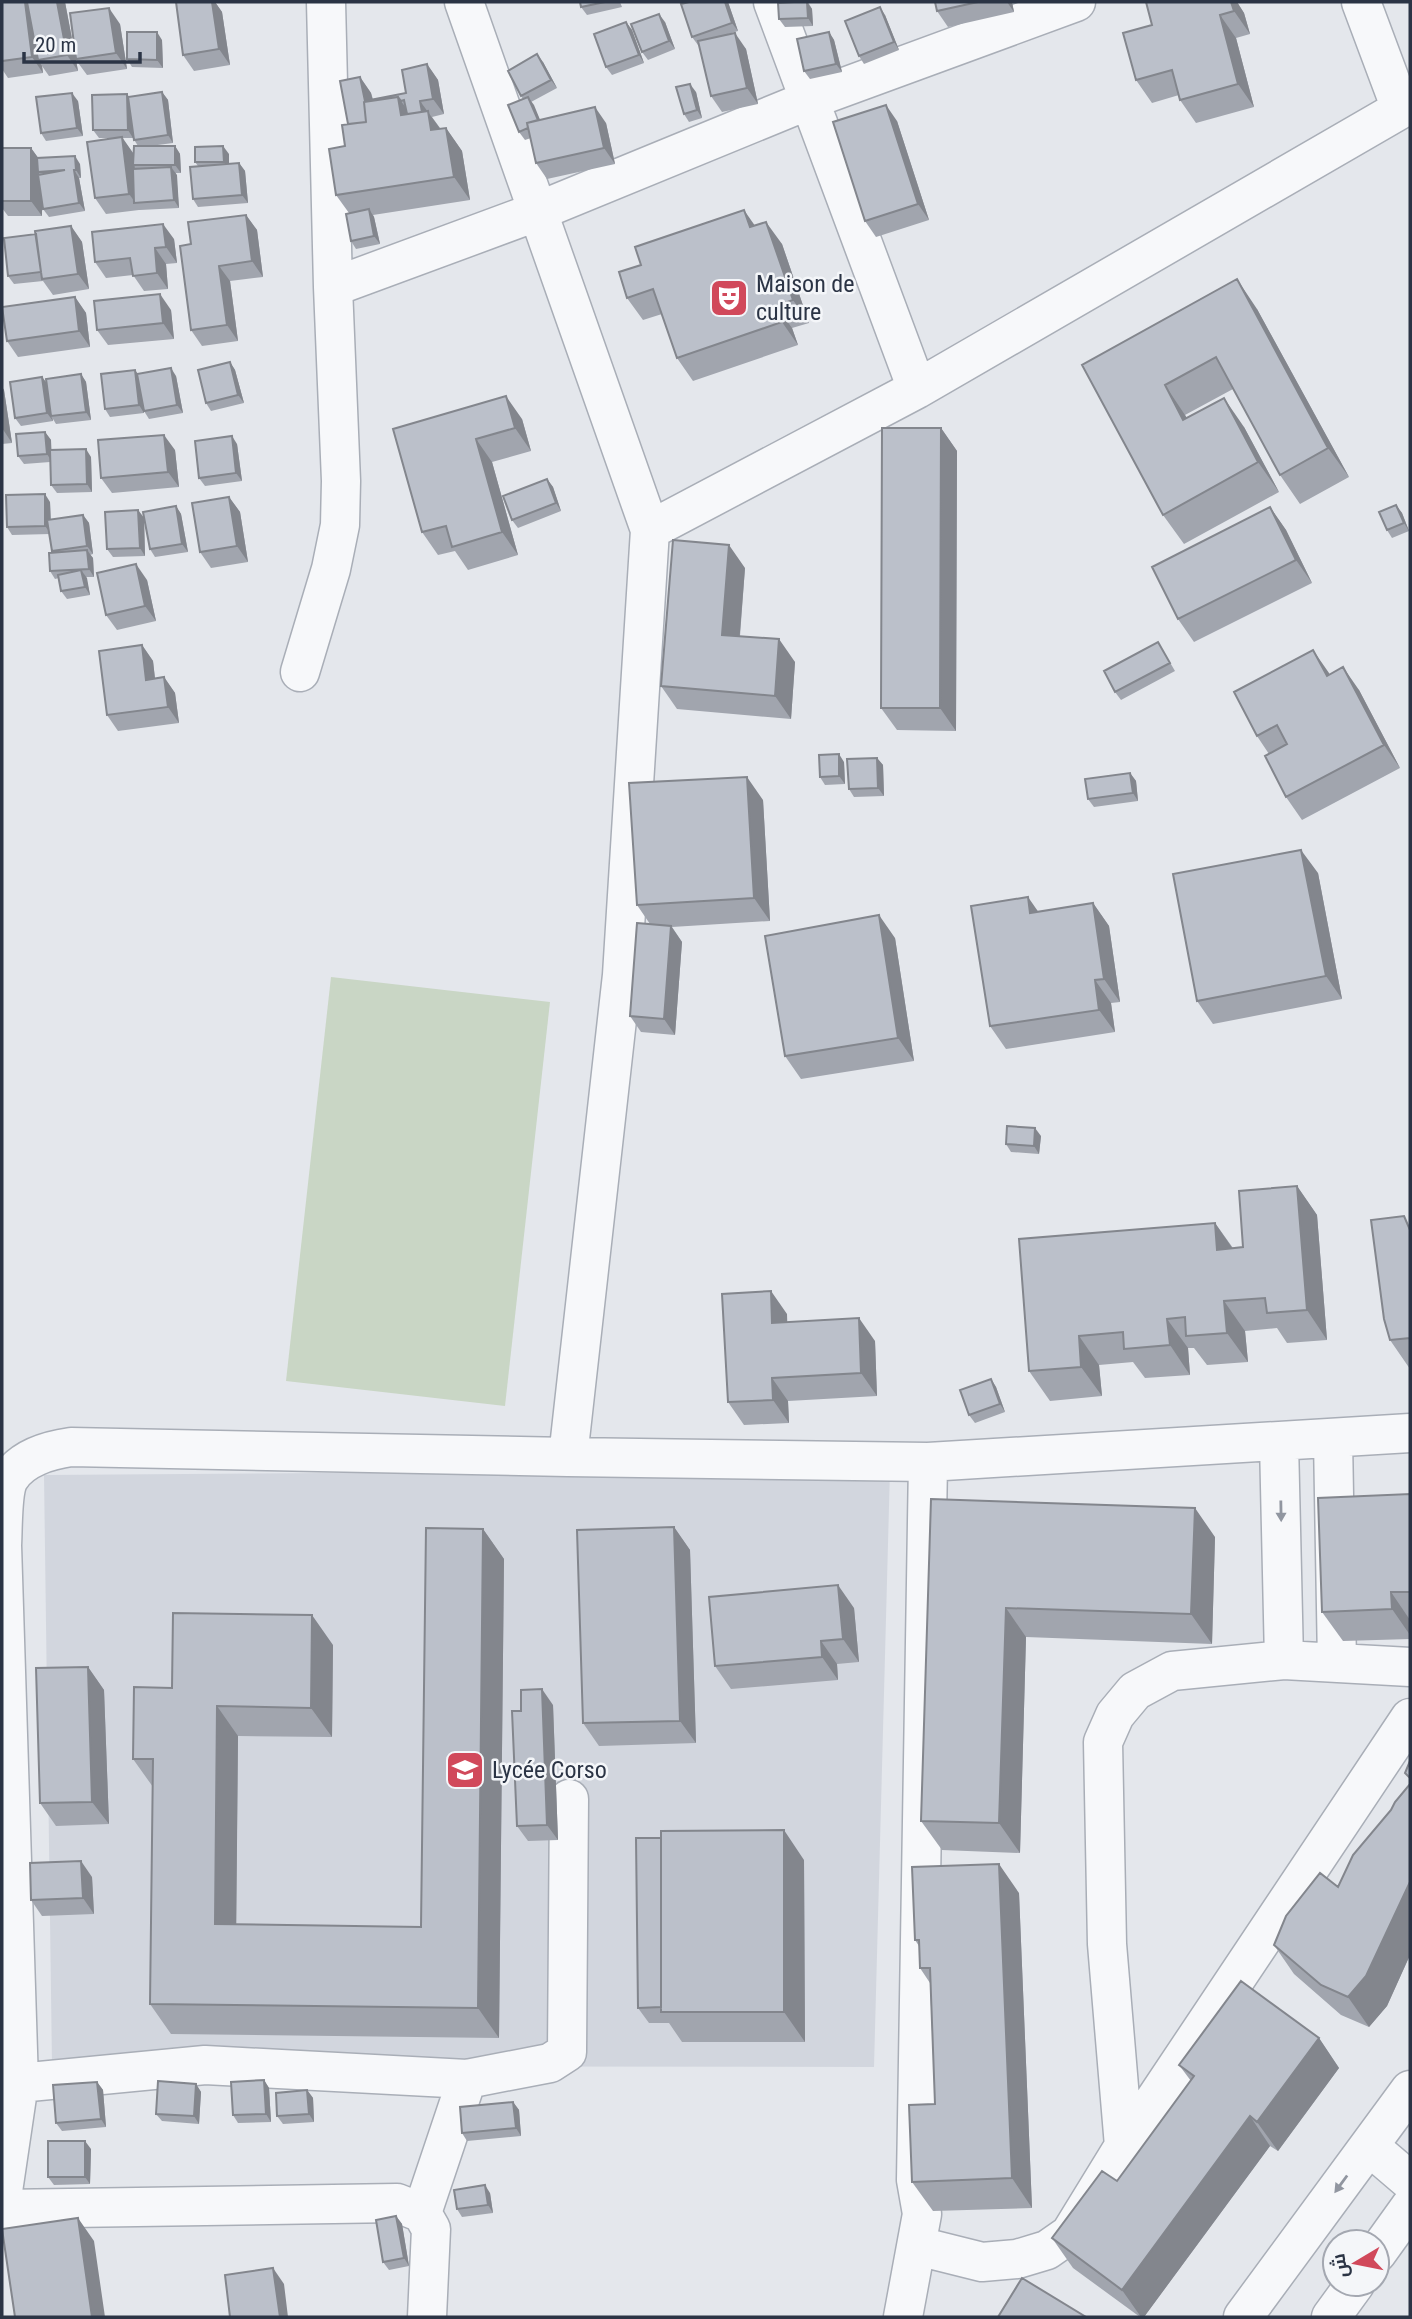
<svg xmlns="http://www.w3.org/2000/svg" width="1412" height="2319" font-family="'Roboto Condensed',Cairo,sans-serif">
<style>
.built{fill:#d2d6de}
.green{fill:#c9d6c5}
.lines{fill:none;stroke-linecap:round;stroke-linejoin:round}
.street-casing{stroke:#a9aeb7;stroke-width:41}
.street{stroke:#f7f8fa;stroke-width:38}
.wall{fill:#a1a5ae;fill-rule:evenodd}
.shaded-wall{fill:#83868d}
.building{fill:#bbc0ca;stroke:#83868d;stroke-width:2}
.oneway{fill:#9196a0}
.labels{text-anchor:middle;stroke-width:5;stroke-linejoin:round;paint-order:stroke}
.poi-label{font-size:24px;fill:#2b3445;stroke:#f4f6f9;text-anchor:start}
</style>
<rect width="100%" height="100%" fill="#e4e7ec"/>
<path class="built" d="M890 1469 874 2067 52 2066 44 1475Z"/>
<path class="green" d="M331 977 550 1002 505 1406 286 1381Z"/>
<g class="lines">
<defs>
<path id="street" d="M773 2 917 389
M333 287 536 212 809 100 1076 2
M650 530 917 389 1401 109 1361 2
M300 672 331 569 340 525 341 481 333 287 326 2
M1333 1439 1337 1663
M1279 1442 1284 1660
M568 1457 928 1462 1410 1433
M19 2083 205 2065 467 2079 550 2063 567 2052 569 1799
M1124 2146 1107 1944 1103 1742 1115 1715 1135 1691 1172 1671 1284 1660 1410 1667
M1369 2146 1410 2181
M2 2198 19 2083 2 1545C3 1530 2 1492 9 1479 21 1458 50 1450 71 1447L568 1457 622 975 650 530 464 2
M2 2209 397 2203 422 2213 431 2229 427 2317
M422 2213 467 2079
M918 2246 982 2262 1017 2259 1047 2250 1070 2234 1124 2146 1410 1718
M1377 2253 1410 2207
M903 2317 922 2214 916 2180 928 1462
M1243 2317 1410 2090
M1331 2317 1355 2284"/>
</defs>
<use href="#street" class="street-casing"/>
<use href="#street" class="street"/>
</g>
<path class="wall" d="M2 2H65L75 54 120 24 127 69 87 75 76 60 78 71 49 76 42 66 43 73 8 78 2 69Z
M176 2H215L222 12 230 65 194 71 183 55Z
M580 2H620L622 7 587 15 581 7Z
M728 2 738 31 728 34 746 49 758 104 722 112 711 96 699 44 698 45 692 37Z
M794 2H808L812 9 813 26 785 27 779 19Z
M935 2H1012L1014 12 948 27 937 11Z
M1146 2H1237L1244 13 1250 34 1236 38 1254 107 1196 123 1180 100 1179 95 1152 103 1136 80 1152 25Z
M885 15 899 50 864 64 859 56Z
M626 22 632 30 644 63 612 75 606 67Z
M665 22 675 49 648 60 642 52Z
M829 32 834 40 842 72 810 79 804 71Z
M162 40 163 68 132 67 127 59Z
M543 62 557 88 531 102 540 120 606 123 615 164 547 179 536 163 531 138 525 140 519 132 523 99 521 96Z
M427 64 438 80 444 114 432 117 440 128H446L462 151 470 200 373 215 374 217 380 244 356 249 351 241 349 213 336 195 348 124 360 77 371 93 373 99 406 93Z
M162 92 168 100 173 143 150 146H175L180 154 181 173H176L179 208 140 210H139L106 214 95 198 116 138H99L93 130 129 97ZM122 138H133L138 146 133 159V153Z
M696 92 702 118 689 122 684 114Z
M78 101 83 136 46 141 41 133Z
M897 121 929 220 876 237 865 221Z
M2 148H31L38 158 80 164 81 178H79L85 211 49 217 43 209 42 198V216H8L2 208Z
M229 154V163H239L245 171 248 203 198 207 193 199 198 166 195 162Z
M246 215 257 230 263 277 230 281 238 341 202 346 191 330V244Z
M755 225 782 244 809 323 792 328 798 345 693 381 677 358 662 314 643 320 627 298Z
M71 226 82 242 89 289 53 295 43 281 14 284 8 276 36 234Z
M174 239 177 263 166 264 168 289 144 291 133 275 106 278 95 262Z
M75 297 86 313 90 347 18 357 7 341Z
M1257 309 1349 477 1300 504 1280 475 1233 389 1185 415 1187 418 1244 427 1279 492 1184 544 1163 515 1082 365Z
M171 310 174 339 108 345 97 330Z
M230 362 235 370 244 403 211 411 206 403Z
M81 374 86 382 91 420 56 424 53 419V421L21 426 15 418 42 377 47 383Z
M138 374 176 376 183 413 149 419 144 411V413L110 417 105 409Z
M2 387 4 390 12 443 2 444Z
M522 419 531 451 492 462 518 555 468 570 455 551 438 555 422 532 393 429Z
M941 428 957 451 956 731 897 730 881 708Z
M45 432 51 440V450L91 457 92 492 57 493 51 485 50 462 24 464 18 456Z
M237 444 242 481 205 486 199 478Z
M175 450 179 487 112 493 101 478Z
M547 479 553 487 561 511 518 528 512 520Z
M229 497 240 512 248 562 211 568 200 552Z
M50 502 51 520 83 515 89 523 93 554 90 555 93 558 94 577H86L90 595 67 599 61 591 59 578 55 579 50 571 53 553 50 534 12 535 7 527Z
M1396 505 1402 513 1409 531 1392 538 1387 530Z
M176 506 181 514 188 552 155 557 150 549Z
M1270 507 1286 530 1312 583 1194 642 1178 619Z
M138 510 144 518 145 556 113 557 107 549Z
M745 568 740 636 795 662 791 719 677 709 661 686Z
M147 580 156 621 117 630 106 615Z
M1158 642 1175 671 1121 700 1115 692Z
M142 645 153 661 155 679 164 677 175 693 179 723 118 731 107 715Z
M1330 674 1359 690 1400 768 1302 820 1286 797 1269 754 1257 736Z
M877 758 883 765 884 796 854 797 849 789Z
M844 762 845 784 825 785 820 777Z
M1130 773 1136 781 1138 801 1094 807 1088 799Z
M763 800 770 921 672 927 682 942 675 1035 641 1032 630 1016 650 924 637 905Z
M1318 873 1342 999 1213 1024 1197 1001Z
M1093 903 1109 926 1120 1002 1111 1003 1115 1032 1006 1049 990 1026 1039 912Z
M895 938 914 1061 801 1079 785 1056Z
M1041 1136 1039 1154 1011 1152 1006 1144Z
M1297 1186 1317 1215 1327 1340 1287 1343 1277 1328 1245 1331 1248 1362 1207 1365 1194 1348H1188L1190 1375 1145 1378 1133 1362 1099 1365 1102 1396 1050 1401 1029 1371 1215 1223 1233 1248 1243 1247Z
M1410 1225V1369L1390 1340Z
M787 1314V1322L875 1341 877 1396 788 1401 789 1423 744 1425 728 1402Z
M991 1379 996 1387 1005 1412 975 1423 969 1415Z
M1410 1494V1639L1343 1641 1322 1612Z
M931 1499 1215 1537 1212 1644 1026 1637 1020 1853 942 1850 921 1821Z
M674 1527 690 1550 696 1743 599 1746 583 1723Z
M483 1529 504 1559 499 2038 171 2034 150 2004 153 1787 133 1759 172 1688 333 1645 332 1737 238 1736 236 1925 421 1927Z
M854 1608 859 1662 837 1664 838 1680 731 1689 715 1666Z
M88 1667 104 1690 109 1824 56 1826 40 1803Z
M553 1705 558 1840 528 1841 517 1826 521 1711Z
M1410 1784V1955L1387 2006 1369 2027 1341 2015 1294 1974 1274 1945 1338 1887Z
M804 1860 805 2042H682L669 2023H649L638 2008Z
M92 1877 94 1914 42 1916 31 1900Z
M1019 1893 1032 2208 933 2211 912 2182 935 2104 930 1983 920 1968 919 1946 915 1940Z
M1319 2038 1339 2068 1278 2151 1270 2146 1144 2317H1140L1073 2268 1052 2238 1117 2181 1191 2081 1179 2065Z
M264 2080 269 2088 271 2122 238 2123 233 2115Z
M97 2082 103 2090 106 2127 62 2131 56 2123Z
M196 2084 201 2092 199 2124 162 2121 156 2114Z
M307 2090 313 2098 314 2122 283 2124 277 2116Z
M513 2102 519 2110 521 2136 467 2141 462 2133Z
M91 2149 90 2184 54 2185 48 2177Z
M490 2193 493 2213 462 2217 457 2209Z
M396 2216 402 2224 409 2266 389 2270 383 2262Z"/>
<path class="shaded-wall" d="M25 2H33L38 60 42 66 43 73 32 57Z
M57 2H65L78 71 67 55Z
M212 2H215L222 12 230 65 219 49Z
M725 2H728L738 31 732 23Z
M807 2 812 9 813 26 808 18Z
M1007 2H1012L1014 12Z
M1231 2H1237L1244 13 1250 34 1234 11Z
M880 7 885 15 899 50 894 42Z
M109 8 120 24 127 69 116 53Z
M659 14 665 22 675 49 669 41Z
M1220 15 1236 38 1254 107 1238 84Z
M626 22 632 30 644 63 639 55Z
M157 32 162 40 163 68 157 60Z
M829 32 834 40 842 72 836 64Z
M735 33 746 49 758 104 747 88Z
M537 54 543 62 557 88 551 80Z
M427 64 438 80 444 114 433 99Z
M360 77 371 93 374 106 365 101Z
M690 84 696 92 702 118 697 110Z
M162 92 168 100 173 143 168 135Z
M72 93 78 101 83 136 77 128Z
M127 94 133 102V138L128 130Z
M398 97 414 119 401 115Z
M528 97 534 105 545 132 539 124Z
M420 101 444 134 447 153 423 118Z
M886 105 897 121 929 220 918 204Z
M595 107 606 123 615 164 604 148Z
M446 128 462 151 470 200 454 177Z
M122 137 133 153 139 202H135L129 194Z
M175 146 180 154 181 173 175 165Z
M223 146 229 154V170L224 162Z
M31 148 42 163 38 172 42 178V216L31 201Z
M75 156 80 164 81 178 76 170Z
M239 163 245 171 248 203 242 195Z
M171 167 177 175 179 208 174 200Z
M74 170 79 178 85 211 79 203Z
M369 209 374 217 380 244 374 236Z
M744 210 760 233 750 227Z
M246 215 257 230 263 277 252 261Z
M766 222 782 244 809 323 793 300Z
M163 224 174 239 177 263 166 247Z
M71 226 82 242 89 289 78 274Z
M155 248 166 264 168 289 157 273Z
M219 266 230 281 238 341 227 325Z
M1237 279 1257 309 1349 477 1328 448Z
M160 294 171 310 174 339 163 323Z
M75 297 86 313 90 347 79 331Z
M776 306 792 328 798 345 782 322Z
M230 362 235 370 244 403 238 395Z
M171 368 176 376 183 413 177 405Z
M135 370 141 378 144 413 139 405Z
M81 374 86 382 91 420 86 412Z
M42 377 48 385 51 416 53 421 47 413Z
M1165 385 1185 415 1204 449 1183 420Z
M2 387 4 390 12 443 2 428Z
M506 396 522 419 531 451 515 428Z
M1224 398 1244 427 1279 492 1258 462Z
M941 428 957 451 956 731 940 708Z
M45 432 51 440 52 462 47 454Z
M164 435 175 450 179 487 168 472Z
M232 436 237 444 242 481 236 473Z
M476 439 492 462 518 555 502 532Z
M86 449 91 457 92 492 87 484Z
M547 479 553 487 561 511 556 503Z
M45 494 50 502 51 534 45 526Z
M229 497 240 512 248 562 237 546Z
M1396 505 1402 513 1409 531 1404 523Z
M176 506 181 514 188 552 182 544Z
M1270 507 1286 530 1312 583 1296 560Z
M138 510 144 518 145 556 140 548Z
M83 515 89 523 93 554 87 546Z
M729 545 745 568 738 657 722 635Z
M87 550 93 558 94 577 89 569Z
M136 564 147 580 156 621 145 606Z
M81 570 87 578 90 595 85 587Z
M779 639 795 662 791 719 775 696Z
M142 645 153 661 157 696 146 680Z
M1313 650 1329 673 1343 698 1327 676Z
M1343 667 1359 690 1400 768 1384 745Z
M164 677 175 693 179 723 168 707Z
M839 754 844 762 845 784 839 776Z
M877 758 883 765 884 796 878 788Z
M1130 773 1136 781 1138 801 1133 793Z
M747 777 763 800 770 921 754 898Z
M1301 850 1318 873 1342 999 1326 976Z
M1028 897 1044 920 1030 913Z
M1093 903 1109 926 1120 1002 1104 979Z
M879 915 895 938 914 1061 898 1038Z
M671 926 682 942 675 1035 664 1019Z
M1095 980 1111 1003 1115 1032 1099 1010Z
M1035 1128 1041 1136 1039 1154 1034 1146Z
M1297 1186 1317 1215 1327 1340 1307 1310Z
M1215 1223 1235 1252 1217 1250Z
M771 1291 787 1314 788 1346 772 1323Z
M1224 1301 1245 1331 1248 1362 1227 1333Z
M859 1318 875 1341 877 1396 861 1373Z
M1167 1319 1188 1348 1190 1375 1170 1345Z
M1079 1336 1099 1365 1102 1396 1081 1367Z
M772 1378 788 1401 789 1423 773 1400Z
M991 1379 996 1387 1005 1412 1000 1404Z
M1195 1508 1215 1537 1212 1644 1191 1614Z
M674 1527 690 1550 696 1743 680 1721Z
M483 1529 504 1559 499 2038 478 2008Z
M838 1585 854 1608 859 1662 843 1639Z
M1391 1592 1410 1620V1635L1392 1609Z
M1006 1608 1026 1637 1020 1853 999 1823Z
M312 1615 333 1645 332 1737 311 1708Z
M821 1641 837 1664 838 1680 822 1657Z
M88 1667 104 1690 109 1824 92 1802Z
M542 1689 553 1705 558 1840 547 1825Z
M217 1706 238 1736 236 1954 215 1924Z
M784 1830 804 1860 805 2042 784 2012Z
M81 1861 92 1877 94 1914 83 1898Z
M999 1864 1019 1893 1032 2208 1012 2178Z
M1410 1882V1955L1387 2006 1369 2027 1348 1997Z
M1319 2038 1339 2068 1278 2151 1257 2122Z
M264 2080 269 2088 271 2122 266 2114Z
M97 2082 103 2090 106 2127 101 2119Z
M196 2084 201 2092 199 2124 194 2116Z
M307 2090 313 2098 314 2122 309 2114Z
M513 2102 519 2110 521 2136 516 2128Z
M1250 2116 1270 2146 1144 2317H1141L1122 2290Z
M85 2141 91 2149 90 2184 85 2177Z
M485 2185 490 2193 493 2213 488 2205Z
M396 2216 402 2224 409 2266 404 2258Z
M78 2218 94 2241 105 2317H92Z
M273 2268 284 2284 288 2317H280Z"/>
<path class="building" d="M2 2H25L32 57 2 61Z
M27 2H57L67 55 38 60Z
M176 2H212L219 49 183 55Z
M580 2H605L581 7Z
M689 2H725L732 23 692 37 681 4Z
M794 2H807L808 18 779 19 778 3Z
M935 2H978L937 11Z
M1146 2H1231L1234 11 1220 15 1238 84 1180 100 1172 70 1136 80 1123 33 1152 25Z
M880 7 894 42 859 56 845 21Z
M109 8 116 53 76 59 70 13Z
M659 14 669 41 642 52 631 24Z
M626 22 639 55 606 67 594 34Z
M127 32H157V60L127 59Z
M829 32 836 64 804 71 797 39Z
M735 33 747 88 711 96 698 41Z
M537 54 551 80 521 96 508 71Z
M427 64 433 99 420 101 422 112 407 114 404 100 401 101 398 97 364 102 366 122 348 124 340 81 360 77 365 101 406 93 402 70Z
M690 84 697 110 684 114 676 87Z
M162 92 168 135 134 140 128 97Z
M72 93 77 128 41 133 36 97Z
M127 94 128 130H93L92 95Z
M398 97 401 115 428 111 431 130 446 128 454 177 336 195 329 149 345 146 342 125 366 122 364 102Z
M528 97 538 120 527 123 528 128 519 132 508 105Z
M886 105 918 204 865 221 833 122Z
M595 107 604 148 536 163 527 123Z
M122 137 129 194 95 198 87 142Z
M134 146H175V165H133Z
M223 146 224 162H195V147Z
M2 148H31V201H2Z
M75 156 76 170H74L79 203 43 209 38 175 65 170 38 172 37 158Z
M239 163 242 195 193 199 190 167Z
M171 167 174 200 134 203 133 169Z
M369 209 374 236 351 241 346 214Z
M744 210 750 227 766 222 793 300 776 306 782 322 677 358 653 289 627 298 619 272 641 265 635 247Z
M246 215 252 261 219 266 227 325 191 330 180 246 191 244 188 222Z
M163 224 166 247 155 248 157 273 133 276 130 258 95 262 92 232Z
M71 226 78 274 42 279 35 231Z
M36 234 41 272 8 276 4 238Z
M1237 279 1328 448 1280 475 1216 357 1165 385 1183 420 1224 398 1258 462 1163 515 1082 365Z
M160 294 163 323 97 330 94 301Z
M75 297 79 331 7 341 2 307Z
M230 362 238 395 206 403 198 370Z
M171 368 177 405 144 411 137 374Z
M135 370 139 405 105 409 101 374Z
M81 374 86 412 51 416 46 379Z
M42 377 47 413 15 418 10 382Z
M506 396 515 428 476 439 502 532 452 547 446 526 422 532 393 429Z
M882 428H941L940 708H881Z
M45 432 47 454 18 456 16 434Z
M164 435 168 472 101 478 98 440Z
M232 436 236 473 199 478 195 441Z
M86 449 87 484 51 485 50 450Z
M547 479 556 503 512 520 503 496Z
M45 494V526L7 527 6 495Z
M229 497 237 546 200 552 192 503Z
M1396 505 1404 523 1387 530 1379 512Z
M176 506 182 544 150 549 143 512Z
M1270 507 1296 560 1178 619 1152 567Z
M138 510 140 548 107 549 105 512Z
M83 515 87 546 52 551 47 520Z
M673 540 729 545 722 635 779 639 775 696 661 686Z
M87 550 89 569 50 571 49 553Z
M136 564 145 606 106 615 97 573Z
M81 570 85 587 61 591 58 575Z
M1158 642 1170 663 1115 692 1104 671Z
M142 645 146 680 164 677 168 707 107 715 99 651Z
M1313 650 1327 676 1343 667 1384 745 1286 797 1265 756 1287 744 1277 725 1257 736 1234 692Z
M839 754V776L820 777 819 755Z
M877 758 878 788 849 789 847 759Z
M1130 773 1133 793 1088 799 1085 779Z
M747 777 754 898 637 905 629 783Z
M1301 850 1326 976 1197 1001 1173 874Z
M1028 897 1030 913 1093 903 1104 979 1095 980 1099 1010 990 1026 971 906Z
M879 915 898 1038 785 1056 765 936Z
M637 923 671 926 664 1019 630 1016Z
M1007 1126 1035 1128 1034 1146 1006 1144Z
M1297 1186 1307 1310 1267 1313 1265 1298 1224 1301 1227 1333 1186 1336 1185 1317 1167 1319 1170 1345 1124 1349 1123 1332 1079 1336 1081 1367 1029 1371 1019 1239 1215 1223 1217 1250 1243 1247 1239 1191Z
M1404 1216 1410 1230V1338L1390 1340 1384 1319 1371 1220Z
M771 1291 772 1323 859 1318 861 1373 772 1378 773 1400 728 1402 722 1294Z
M991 1379 1000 1404 969 1415 960 1390Z
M1410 1494V1592H1391L1392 1609 1322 1612 1318 1498Z
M931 1499 1195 1508 1191 1614 1006 1608 999 1823 921 1821Z
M674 1527 680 1721 583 1723 577 1530Z
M426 1528 483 1529 478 2008 150 2004 153 1759H133L134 1687 172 1688 173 1613 312 1615 311 1708 217 1706 215 1924 421 1927Z
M838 1585 843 1639 821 1641 822 1657 715 1666 709 1597Z
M88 1667 92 1802 40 1803 36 1668Z
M542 1689 547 1825 517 1826 512 1711H521V1690Z
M1410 1761V1778L1405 1773Z
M1410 1784V1882L1366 1976 1348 1997 1321 1985 1274 1945 1286 1916 1320 1873 1338 1887 1353 1855 1391 1810 1395 1802Z
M784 1830V2012H661V1831Z
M636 1838H661V2007L638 2008Z
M81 1861 83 1898 31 1900 30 1863Z
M999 1864 1012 2178 912 2182 909 2105 935 2104 930 1968H920L919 1940H915L912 1867Z
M1241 1981 1319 2038 1257 2122 1250 2116 1122 2290 1052 2238 1102 2171 1117 2181 1194 2076 1179 2065Z
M264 2080 266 2114 233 2115 231 2082Z
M158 2081 196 2084 194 2116 156 2114Z
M97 2082 101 2119 56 2123 53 2085Z
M307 2090 309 2114 277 2116 276 2093Z
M513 2102 516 2128 462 2133 460 2107Z
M48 2141H85V2177H48Z
M485 2185 488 2205 457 2209 454 2190Z
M396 2216 404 2258 383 2262 376 2220Z
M78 2218 92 2317H15L2 2229Z
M273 2268 280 2317H230L225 2275Z
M1022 2278 1086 2317H998Z"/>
<defs><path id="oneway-solid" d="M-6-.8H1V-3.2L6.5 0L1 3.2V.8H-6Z" transform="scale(1.75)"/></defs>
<g class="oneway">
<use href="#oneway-solid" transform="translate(1281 1511) rotate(89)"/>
<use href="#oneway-solid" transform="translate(1341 2184) rotate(126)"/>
</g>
<defs>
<symbol id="theatre-square" viewBox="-11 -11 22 22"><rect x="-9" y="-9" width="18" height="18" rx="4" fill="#d1495b" stroke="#f4f6f9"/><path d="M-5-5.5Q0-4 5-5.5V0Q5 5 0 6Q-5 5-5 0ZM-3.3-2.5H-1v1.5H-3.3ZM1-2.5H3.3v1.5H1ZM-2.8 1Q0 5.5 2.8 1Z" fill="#fff"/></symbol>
<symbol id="school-square" viewBox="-11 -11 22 22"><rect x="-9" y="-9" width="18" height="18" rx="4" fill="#d1495b" stroke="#f4f6f9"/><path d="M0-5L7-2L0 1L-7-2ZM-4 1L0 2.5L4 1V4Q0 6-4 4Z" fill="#fff"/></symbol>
</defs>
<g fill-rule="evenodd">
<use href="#theatre-square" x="707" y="276" width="44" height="44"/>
<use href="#school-square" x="443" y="1748" width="44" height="44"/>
</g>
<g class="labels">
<g class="poi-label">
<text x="756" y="292">Maison de<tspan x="756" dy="28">culture</tspan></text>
<text x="492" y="1778">Lycée Corso</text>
</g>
</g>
<rect width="1412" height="2319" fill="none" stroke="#2b3445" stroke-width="7"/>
<g transform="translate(1356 2263) rotate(260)"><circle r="33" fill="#f4f6f9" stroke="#a4a8b1" stroke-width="2"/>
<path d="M0-5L12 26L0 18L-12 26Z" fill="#d1495b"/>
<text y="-10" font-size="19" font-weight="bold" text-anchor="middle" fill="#2b3445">ش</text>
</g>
<path d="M24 52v10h116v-10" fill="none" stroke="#2b3445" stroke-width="3.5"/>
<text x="35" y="52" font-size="21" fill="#2b3445" stroke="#f4f6f9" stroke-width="5" paint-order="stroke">20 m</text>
</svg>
